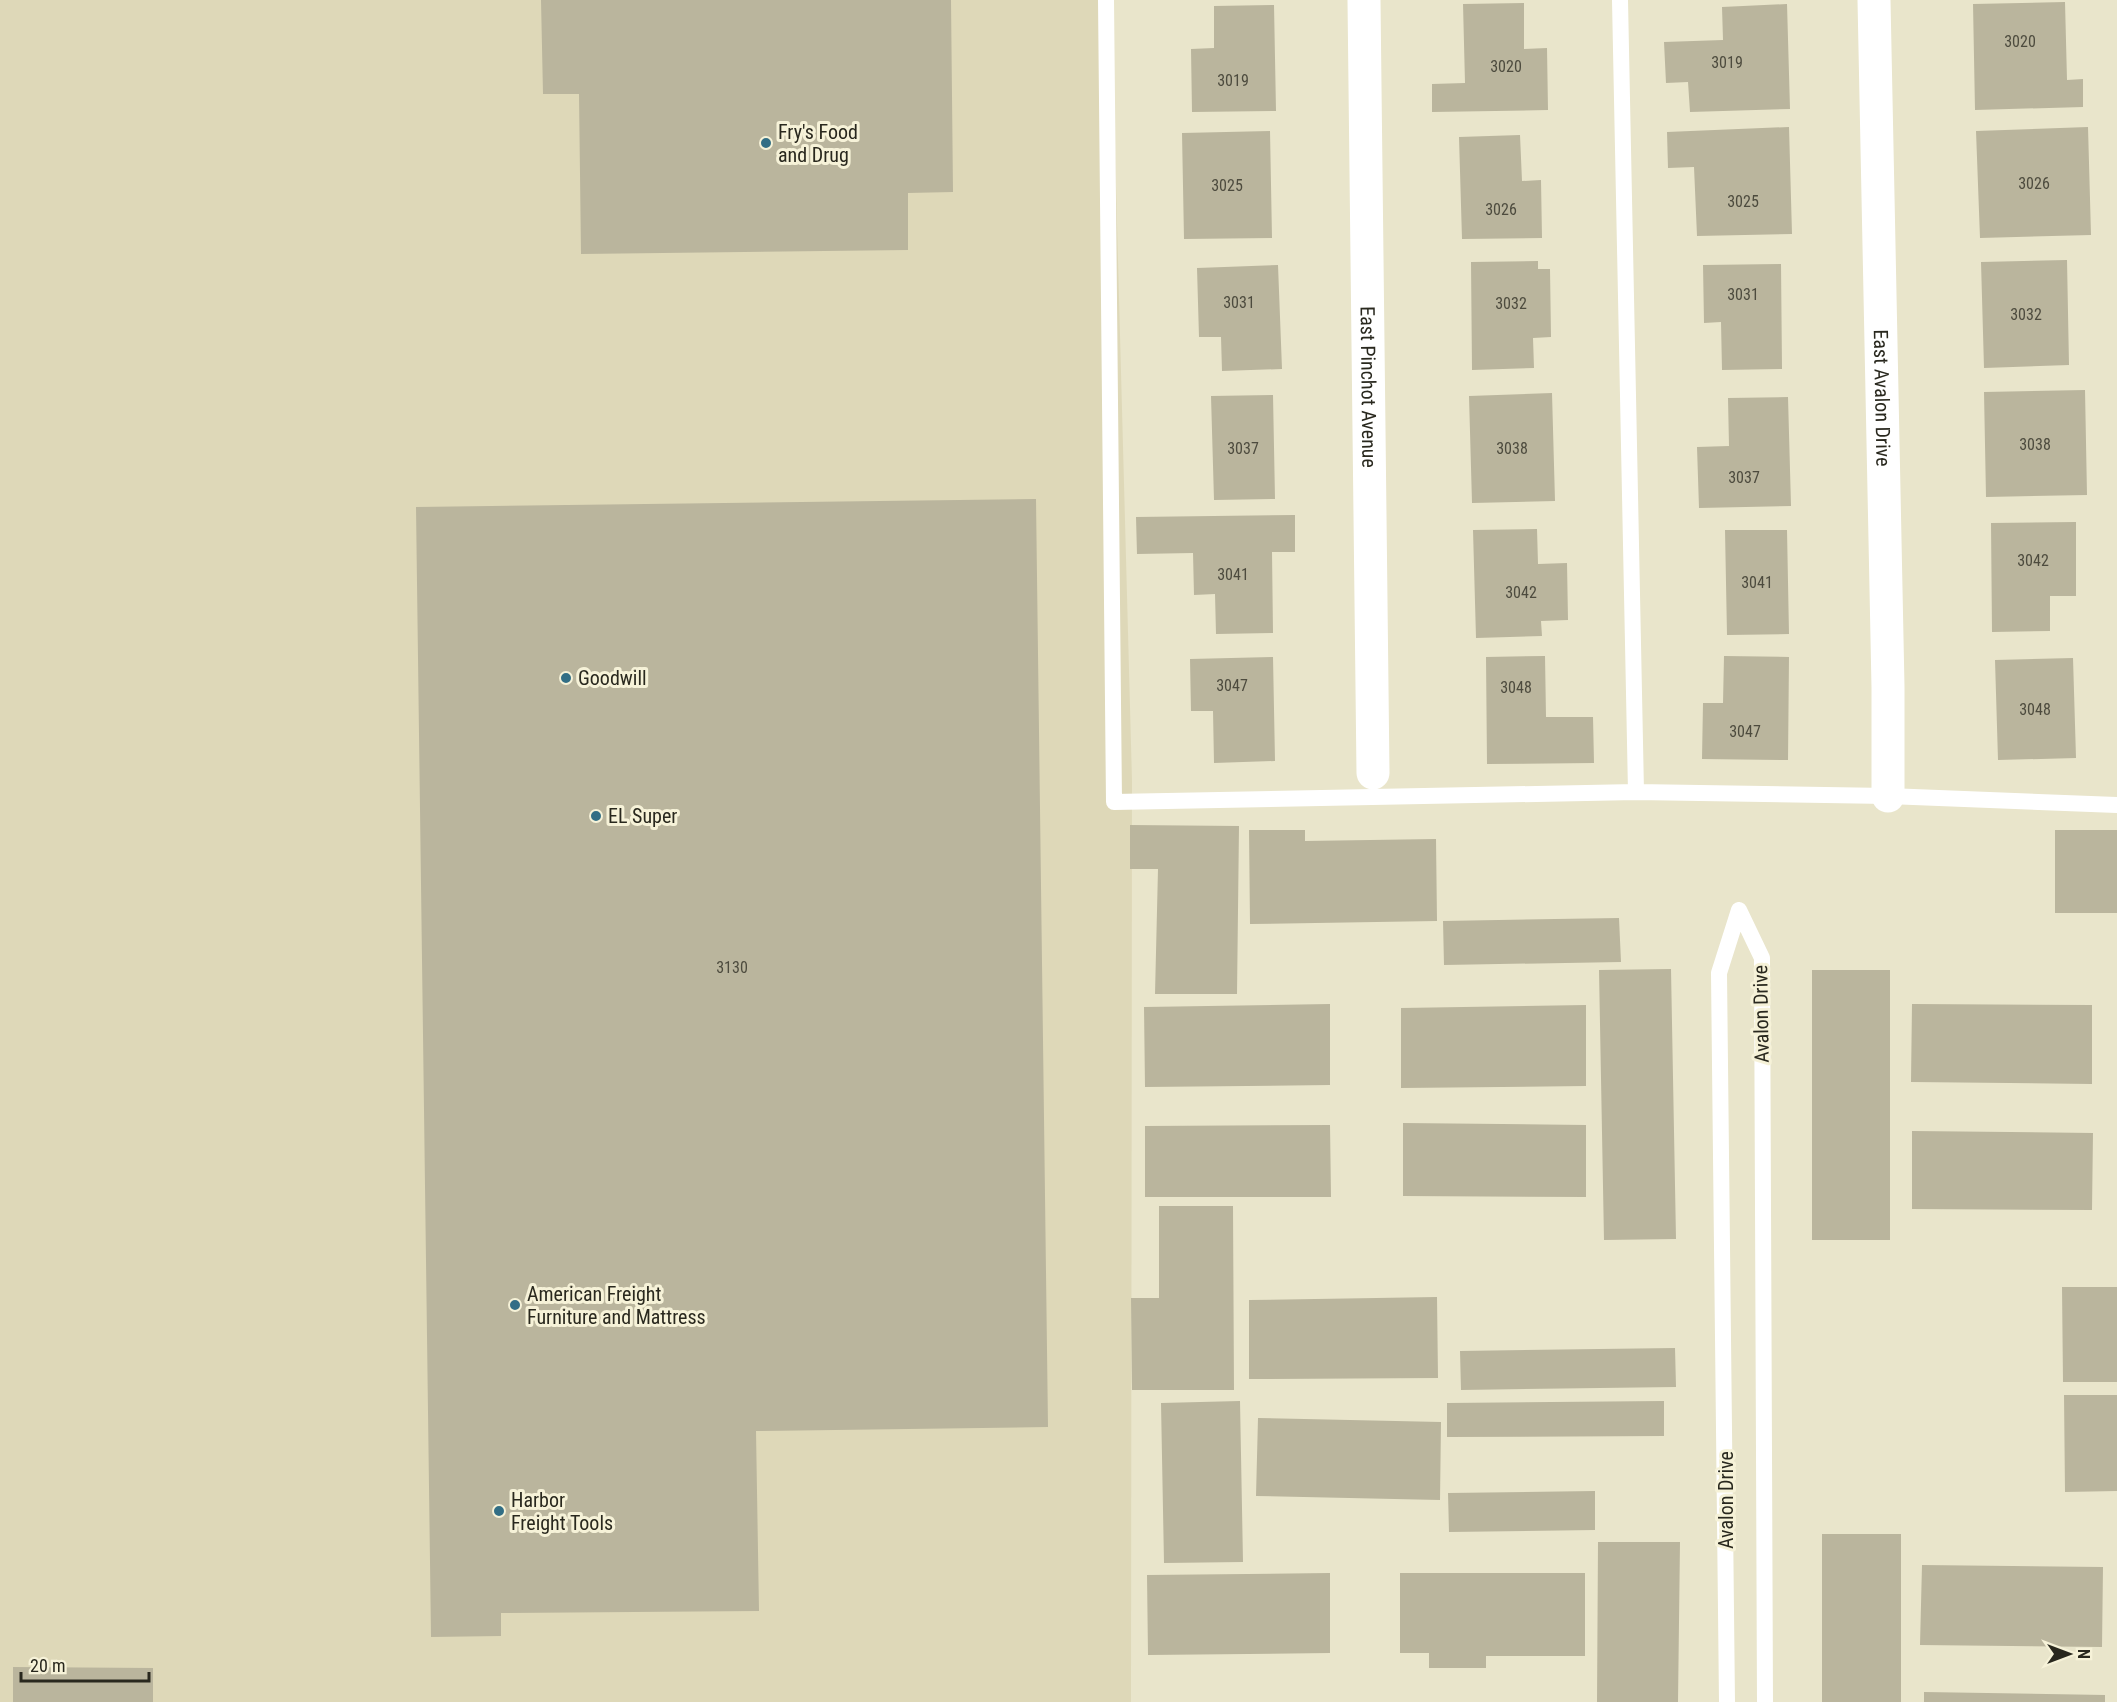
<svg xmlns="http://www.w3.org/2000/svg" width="2117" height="1702" font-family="'Roboto Condensed',sans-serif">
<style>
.built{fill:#ded8b8}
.building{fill:#bab59d}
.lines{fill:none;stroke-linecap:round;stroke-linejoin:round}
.service{stroke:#fff;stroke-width:16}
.minor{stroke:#fff;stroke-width:33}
.poi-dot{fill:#326e85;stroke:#f6f2d8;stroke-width:2}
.labels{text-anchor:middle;stroke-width:6;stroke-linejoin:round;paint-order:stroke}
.number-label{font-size:16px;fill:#4d4b3e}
.poi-label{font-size:20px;fill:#29281e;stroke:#f6f2d8;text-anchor:start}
.street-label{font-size:20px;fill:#29281e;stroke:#f6f2d8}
</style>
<rect width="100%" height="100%" fill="#e9e5cb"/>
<path class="built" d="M0 0H1111L1132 781 1131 1702H0Z"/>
<path class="building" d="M541 0H951L953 192 908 193V250L581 254 579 94H543Z
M2065 2 2067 80 2083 79V107L1975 110 1973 4Z
M1524 3V49L1547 48 1548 110 1432 112V84L1465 83 1463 4Z
M1787 4 1790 109 1690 112 1688 82 1666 83 1664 42 1723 40 1722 7Z
M1274 5 1276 111 1192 112 1191 49 1214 48V6Z
M1789 127 1792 234 1697 236 1694 167 1668 168 1667 132Z
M2088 127 2091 235 1980 238 1976 131Z
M1270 131 1272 238 1184 239 1182 133Z
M1520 135 1522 181 1541 180 1542 238 1462 239 1459 137Z
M2067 260 2069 365 1984 368 1981 262Z
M1538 261V269H1550L1551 337 1533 338 1534 368 1472 370 1471 262Z
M1781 264 1782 369 1722 370 1721 322 1704 323 1703 265Z
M1278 265 1282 369 1222 371 1221 337H1199L1197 268Z
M2085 390 2087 495 1986 497 1984 392Z
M1552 393 1555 501 1472 503 1469 396Z
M1273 395 1275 499 1214 500 1211 396Z
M1788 397 1791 506 1699 508 1697 447 1729 446 1728 398Z
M1036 499 1048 1427 756 1431 759 1611 501 1613V1636L431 1637 416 507Z
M1295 515V552H1272L1273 633 1216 634 1215 594 1194 595 1193 553 1137 554 1136 517Z
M2076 522V596H2050V631L1992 632 1991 523Z
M1537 529 1538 564 1567 563 1568 620 1541 621 1542 636 1476 638 1473 530Z
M1725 530H1787L1789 634 1727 635Z
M1545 656 1546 717H1593L1594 763 1487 764 1486 657Z
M1724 656 1789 657 1788 760 1702 759 1703 703H1723Z
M1273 657 1275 761 1214 763 1213 711H1191L1190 659Z
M2073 658 2076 758 1998 760 1995 660Z
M1130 825 1239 826 1237 994H1155L1158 869H1130Z
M1249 830H1305V841L1436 839 1437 921 1250 924Z
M2055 830H2117V913H2055Z
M1619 918 1621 962 1444 965 1443 921Z
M1671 969 1676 1239 1604 1240 1599 970Z
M1812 970H1890V1240H1812Z
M1330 1004V1085L1145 1087 1144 1007Z
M1912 1004 2092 1005V1084L1911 1082Z
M1586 1005V1086L1401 1088V1008Z
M1403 1123 1586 1125V1197L1403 1196Z
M1330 1125 1331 1197H1145V1126Z
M1912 1131 2093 1133 2092 1210 1912 1209Z
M1159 1206H1233L1234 1390H1132L1131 1298H1159Z
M2062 1287H2117V1382H2063Z
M1437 1297 1438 1378 1249 1379V1300Z
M1675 1348 1676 1387 1461 1390 1460 1351Z
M2064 1395H2117V1491L2065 1492Z
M1240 1401 1243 1562 1164 1563 1161 1403Z
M1664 1401V1436L1447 1437V1403Z
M1258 1418 1441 1422 1440 1500 1256 1496Z
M1595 1491V1530L1449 1532 1448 1493Z
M1822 1534H1901V1702H1822Z
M1598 1542H1680L1678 1702H1597Z
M1922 1565 2103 1567 2102 1647 1920 1645Z
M1330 1573V1653L1148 1655 1147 1575Z
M1400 1573H1585V1656H1486V1668H1429V1653H1400Z
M13 1667 153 1668V1702H13Z
M1924 1692 2105 1695V1702H1924Z"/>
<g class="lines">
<path class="service" d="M1106 0 1114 802 1636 792 1888 796 2117 805
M1620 0 1636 792
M1739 910 1762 958 1765 1702
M1727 1702 1719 973 1739 910"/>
<g class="minor">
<path id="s1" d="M1364 0 1373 773"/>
<path id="s2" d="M1874 0 1888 687V796"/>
</g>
</g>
<g class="poi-dot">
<circle cx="766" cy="143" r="6"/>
<circle cx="566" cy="678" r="6"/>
<circle cx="596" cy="816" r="6"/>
<circle cx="515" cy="1305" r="6"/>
<circle cx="499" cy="1511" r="6"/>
</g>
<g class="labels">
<g class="number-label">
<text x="2020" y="47">3020</text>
<text x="1727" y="68">3019</text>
<text x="1506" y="72">3020</text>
<text x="1233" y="86">3019</text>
<text x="2034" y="189">3026</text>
<text x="1227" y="191">3025</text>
<text x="1743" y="207">3025</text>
<text x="1501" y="215">3026</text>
<text x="1743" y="300">3031</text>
<text x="1239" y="308">3031</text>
<text x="1511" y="309">3032</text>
<text x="2026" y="320">3032</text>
<text x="2035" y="450">3038</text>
<text x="1243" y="454">3037</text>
<text x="1512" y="454">3038</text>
<text x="1744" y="483">3037</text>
<text x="2033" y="566">3042</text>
<text x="1233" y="580">3041</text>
<text x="1757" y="588">3041</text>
<text x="1521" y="598">3042</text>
<text x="1232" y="691">3047</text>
<text x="1516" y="693">3048</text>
<text x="2035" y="715">3048</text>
<text x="1745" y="737">3047</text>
<text x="732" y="973">3130</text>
</g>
<g class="poi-label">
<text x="778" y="139">Fry's Food<tspan x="778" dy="23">and Drug</tspan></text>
<text x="578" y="685">Goodwill</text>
<text x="608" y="823">EL Super</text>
<text x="527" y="1301">American Freight<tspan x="527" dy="23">Furniture and Mattress</tspan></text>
<text x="511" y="1507">Harbor<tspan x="511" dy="23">Freight Tools</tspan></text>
</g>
<g class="street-label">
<text dy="7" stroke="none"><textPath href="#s1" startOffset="387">East Pinchot Avenue</textPath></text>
<text dy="7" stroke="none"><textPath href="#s2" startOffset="398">East Avalon Drive</textPath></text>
<text transform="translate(1761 1014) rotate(-91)" y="7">Avalon Drive</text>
<text transform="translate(1726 1500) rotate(-90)" y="7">Avalon Drive</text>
</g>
</g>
<g transform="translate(2069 1654) rotate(90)" stroke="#f6f2d8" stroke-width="4.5" paint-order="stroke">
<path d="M0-4.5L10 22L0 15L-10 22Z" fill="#29281e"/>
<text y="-9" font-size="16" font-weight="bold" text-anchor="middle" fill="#29281e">N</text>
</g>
<path d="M21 1672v9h128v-9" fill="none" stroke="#29281e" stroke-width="3"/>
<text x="30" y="1672" font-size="18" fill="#29281e" stroke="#f6f2d8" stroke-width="4.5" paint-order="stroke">20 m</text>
</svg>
